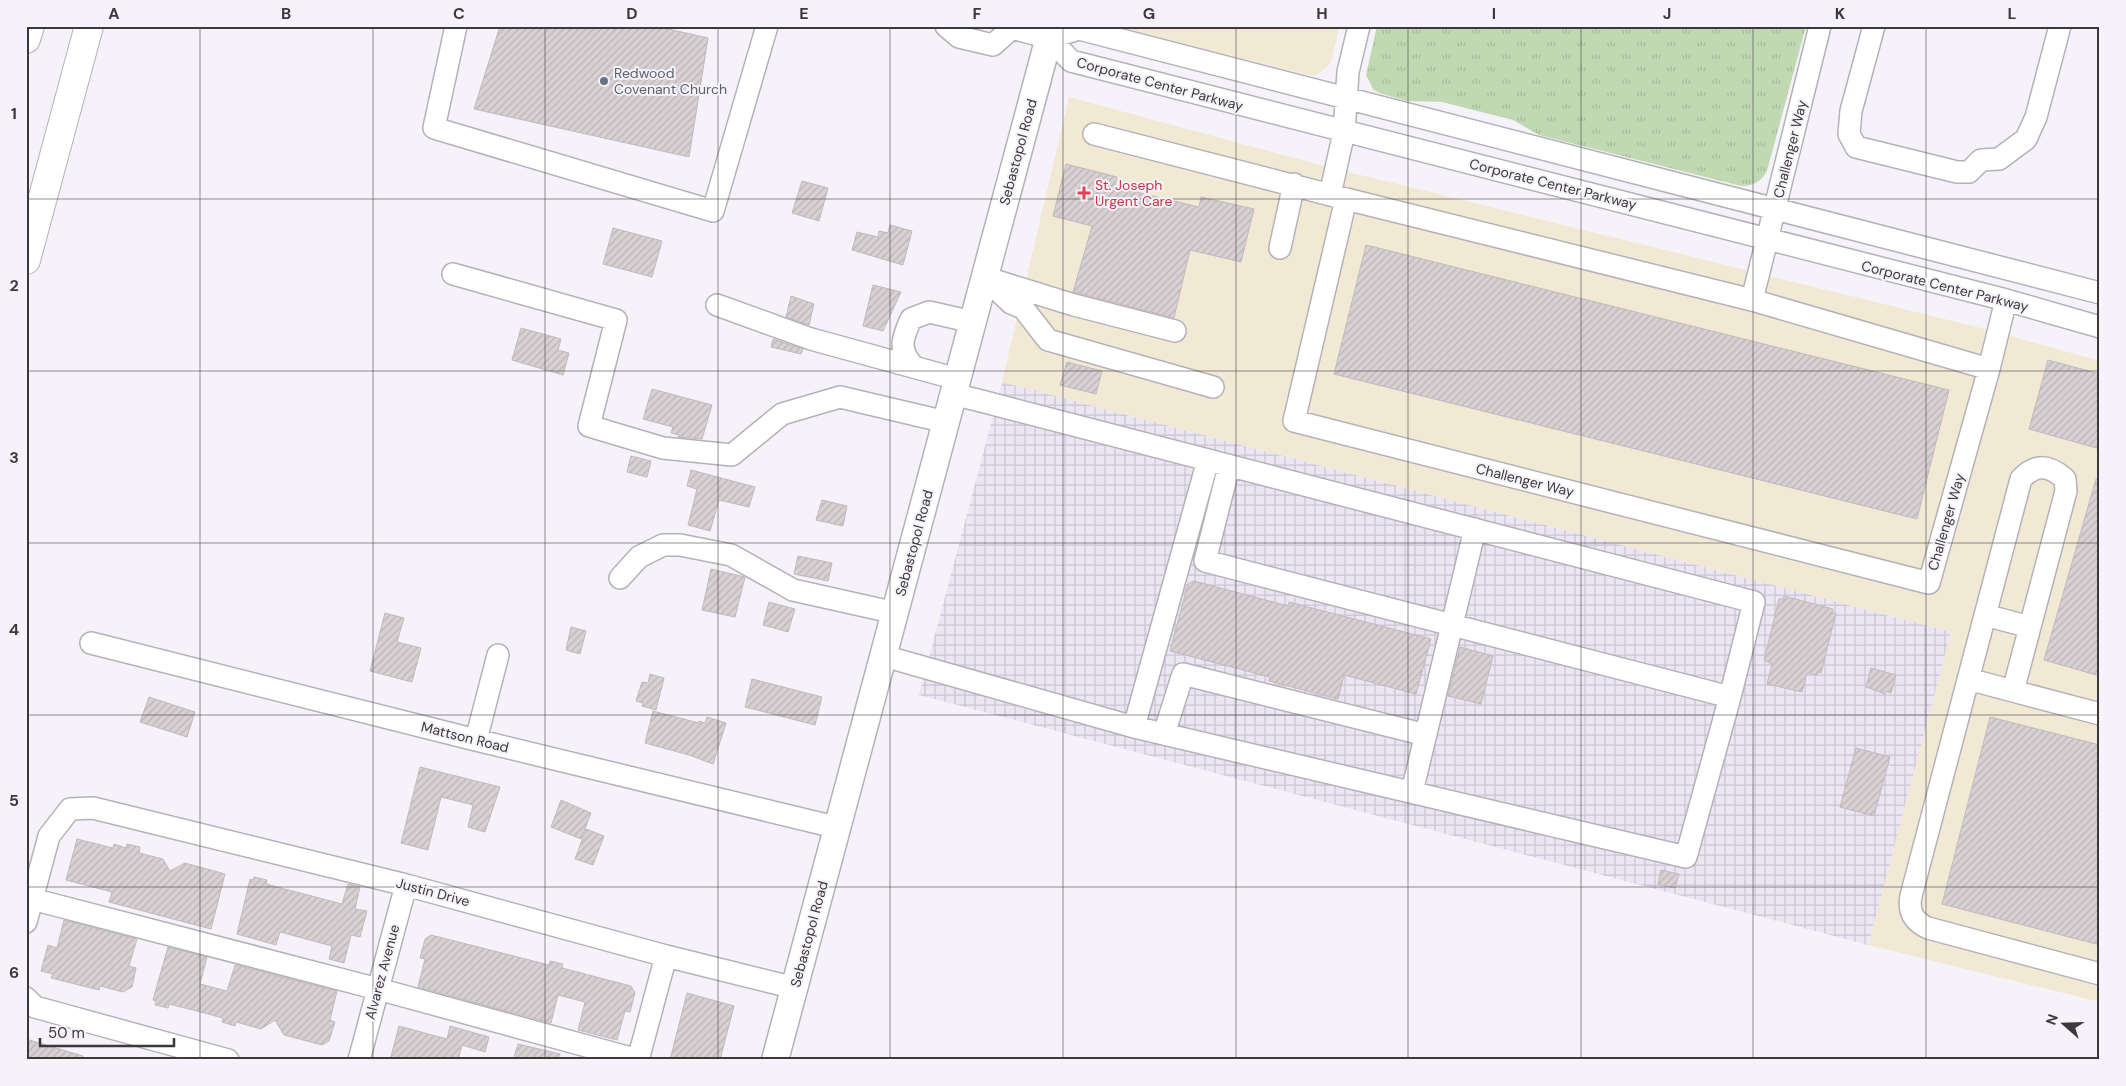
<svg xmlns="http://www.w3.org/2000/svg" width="2126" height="1086" font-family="'DM Sans',sans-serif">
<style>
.commercial{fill:#f2e9d4}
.industrial{fill:url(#industrial-grid)}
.grass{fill:url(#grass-tufts)}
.building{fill:url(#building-hatch);stroke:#c1b9bd}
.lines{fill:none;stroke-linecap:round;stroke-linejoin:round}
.minor-casing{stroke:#b4b2b8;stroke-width:24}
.major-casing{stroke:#b4b2b8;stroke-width:29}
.highway-casing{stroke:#b4b2b8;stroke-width:30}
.minor{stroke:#fff;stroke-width:21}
.major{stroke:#fff;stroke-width:26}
.highway{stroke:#fff;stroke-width:28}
.grid{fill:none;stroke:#3b393c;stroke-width:1;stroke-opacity:0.55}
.worship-dot{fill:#6b7280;stroke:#f5f2f9;stroke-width:2}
.health-dot{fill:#e0444e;stroke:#f5f2f9;stroke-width:2}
.labels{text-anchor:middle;stroke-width:4;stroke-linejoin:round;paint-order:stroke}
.worship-label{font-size:14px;fill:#5b616d;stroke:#f5f2f9;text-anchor:start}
.street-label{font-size:14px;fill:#3b393c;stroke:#f5f2f9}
.health-label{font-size:14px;fill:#be3a42;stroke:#f5f2f9;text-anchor:start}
.neatline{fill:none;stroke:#3b393c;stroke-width:2}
.grid-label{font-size:16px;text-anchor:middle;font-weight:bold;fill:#3b393c}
</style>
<defs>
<pattern id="industrial-grid" width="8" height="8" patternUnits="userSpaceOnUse" patternTransform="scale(1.25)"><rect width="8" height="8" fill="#ece5f3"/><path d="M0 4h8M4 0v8" fill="none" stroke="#cbc5d1"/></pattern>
<pattern id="grass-tufts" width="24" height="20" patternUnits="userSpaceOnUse" patternTransform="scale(1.25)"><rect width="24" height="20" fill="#c1d9b3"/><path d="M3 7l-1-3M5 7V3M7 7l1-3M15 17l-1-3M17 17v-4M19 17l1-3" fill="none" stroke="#a7bb9b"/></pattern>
<pattern id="building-hatch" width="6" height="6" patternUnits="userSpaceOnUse" patternTransform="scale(1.25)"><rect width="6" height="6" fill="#d8d1d4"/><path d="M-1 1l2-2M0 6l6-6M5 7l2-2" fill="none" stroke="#bab4b7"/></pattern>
</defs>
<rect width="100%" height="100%" fill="#f5f2f9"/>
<path class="commercial" d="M1112 26H1340L1330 64 1318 74 1313 76Z
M1069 97 1320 165 1985 329 2100 361V1002L1868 945 1951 632 1002 382Z"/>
<path class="industrial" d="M1002 382 1951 632 1868 945 919 695Z"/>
<path class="grass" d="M1377 26H1806L1767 171C1761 182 1753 186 1741 186L1539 135 1513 120 1442 102 1407 101 1379 93 1373 89 1366 75Z"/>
<path class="building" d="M500 26H655L708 38 689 157 474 109Z
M1066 164 1117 177 1115 187 1199 207 1201 197 1254 209 1241 262 1190 250 1174 318 1073 292 1092 226 1053 216Z
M802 181 828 188 819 221 792 213Z
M890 225 912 231 903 265 852 250 857 232 878 237 879 231 888 233Z
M613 228 662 241 652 277 603 264Z
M1366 245 1949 390 1917 519 1334 374Z
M873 285 901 292 883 331 863 326Z
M791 296 814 304 809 325 786 317Z
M521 328 561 339 558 350 569 353 563 375 512 360Z
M773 339 803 349 801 354 771 347Z
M2048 360 2100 374V449L2029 429Z
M1067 362 1102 371 1096 394 1060 385Z
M652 389 712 405 702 439 678 437 679 435 671 433 673 427 643 419Z
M631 456 651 461 647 477 627 472Z
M691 470 755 487 749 507 719 500 710 531 688 525 697 489 687 486Z
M2096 479 2100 480V676L2044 660Z
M822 500 847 506 843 526 816 520Z
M798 556 832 563 828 581 794 574Z
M711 569 745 577 735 617 702 610Z
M1194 581 1288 606 1289 602 1431 639 1416 694 1344 675 1338 699 1269 681 1270 677 1170 651 1188 584Z
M1784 596 1833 609 1832 613H1836L1821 673 1818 672 1817 675 1807 673 1802 692 1767 684 1772 664 1764 660 1779 599H1783Z
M769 602 795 609 788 632 763 625Z
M385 613 404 618 397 642 421 648 412 682 370 671Z
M571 627 586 631 580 654 566 650Z
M1460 647 1493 656 1481 704 1448 696Z
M1871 668 1896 675 1891 693 1886 691 1885 694 1866 687Z
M650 674 664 678 656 710 642 706 643 703 636 701 642 682 648 683Z
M752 679 822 697 815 725 745 707Z
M149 697 195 712 187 737 140 722Z
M653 711 699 723V721L705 723 707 717 726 723 713 764 689 755 645 743Z
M1990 717 2100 745V945L1942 904Z
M1856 748 1890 757 1874 816 1840 807Z
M420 767 500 787 485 832 468 827 473 805 441 797 428 850 401 843Z
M561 800 591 813 581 839 551 827Z
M586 829 604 836 593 865 575 859Z
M77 839 113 848 114 844 126 848 127 844 140 847 139 853 163 859 170 871 185 863 225 874 211 929 109 902 112 892 66 880Z
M1661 870 1679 874 1675 888 1658 884Z
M254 877 267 880 266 884 342 904 348 884 360 887 355 909 367 911 360 937 351 935 344 963 329 959 332 946 280 932 276 945 237 934 250 879 253 880Z
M64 920 137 939 129 966 136 968 132 987 123 992 100 986 99 990 51 978 53 974 41 971 48 945 57 948Z
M431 935 549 965 550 961 563 964 562 968 631 986 635 993 630 1012 625 1011 617 1040 578 1030 585 1002 558 995 551 1023 418 987 425 959 420 958 425 939Z
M168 947 207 957 200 984 227 991 235 965 337 991 330 1020 335 1022 329 1041 322 1045 284 1035 275 1020 261 1029 236 1022 235 1026 222 1022 223 1018 193 1010 169 1004 168 1008 155 1005 156 1001 153 1000Z
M687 993 734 1006 720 1060H670Z
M399 1026 447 1039 450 1026 489 1037 485 1052 462 1045 458 1060H390Z
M26 1039 83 1056V1060H26Z
M518 1044 560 1054 559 1060H513Z"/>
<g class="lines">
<defs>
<path id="minor" d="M456 26 434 128 713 211 767 26
M946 26 959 37 993 45 1012 28
M1874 26 1851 111 1849 134 1856 147 1957 172H1969L1981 160 1999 159 2026 139 2036 117 2060 26
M1012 28 1049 38
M1049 38 1071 61 2006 300 2100 327
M1049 38 1079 29 2100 293
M1094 134 1346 199
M1330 195 1344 132 1348 72 1359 26
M1280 248 1294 184
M453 274 616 320 589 426 663 448 732 455 782 414 840 397 946 422
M985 278 1011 303 1023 308 1048 340 1213 387
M987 278 1074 305 1175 331
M1752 300 1346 199 1294 421 1929 583 1989 369 1752 300 1820 26
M717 305 811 339 957 379
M913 366C898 349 902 339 911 319L929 312 973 322
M1989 369 2006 300
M953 394 985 402 1754 602 1730 697 1205 561 1229 466
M620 578 639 557 663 545H680L731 555 793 590 896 613
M1985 615 2030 627
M91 643 476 740 839 828
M884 656 1134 727 1208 460
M1968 679 2013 691
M2100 714 2013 691 2066 491 2065 479C2049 465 2036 463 2021 479L1911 896C1908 912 1913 921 1928 928L2100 974
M1134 727 1686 857 1730 697
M1164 734 1183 674 1426 735
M476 740 498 655
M1412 792 1475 529
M32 899 378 989 638 1060
M26 922 49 836 70 809 93 808 406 885 666 956 795 988
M26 998 35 1007 228 1060
M359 1060 406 885
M638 1060 666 956"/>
<path id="major" d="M775 1060 1052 26"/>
<path id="highway" d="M26 39 30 26
M26 260 89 26"/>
</defs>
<use href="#minor" class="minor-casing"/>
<use href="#major" class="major-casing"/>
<use href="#highway" class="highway-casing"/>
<use href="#minor" class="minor"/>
<use href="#major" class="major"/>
<use href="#highway" class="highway"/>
</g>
<path class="grid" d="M200 26V1060M373 26V1060M545 26V1060M718 26V1060M890 26V1060M1063 26V1060M1236 26V1060M1408 26V1060M1581 26V1060M1753 26V1060M1926 26V1060M26 199H2100M26 371H2100M26 543H2100M26 715H2100M26 887H2100"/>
<circle class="worship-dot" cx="604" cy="81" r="5"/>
<path class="health-dot" d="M1081.5 185.5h5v5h5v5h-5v5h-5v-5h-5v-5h5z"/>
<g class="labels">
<g class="worship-label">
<text x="614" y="78">Redwood<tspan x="614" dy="16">Covenant Church</tspan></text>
</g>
<g class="street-label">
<text transform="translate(1160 84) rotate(15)" y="5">Corporate Center Parkway</text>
<text transform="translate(1790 149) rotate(-76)" y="5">Challenger Way</text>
<text transform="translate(1018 152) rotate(-75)" y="5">Sebastopol Road</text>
<text transform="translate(1553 184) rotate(14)" y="5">Corporate Center Parkway</text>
<text transform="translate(1945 286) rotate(14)" y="5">Corporate Center Parkway</text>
<text transform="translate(1525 480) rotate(14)" y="5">Challenger Way</text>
<text transform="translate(1946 522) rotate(-74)" y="5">Challenger Way</text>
<text transform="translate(914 543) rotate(-75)" y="5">Sebastopol Road</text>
<text transform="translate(465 737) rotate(14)" y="5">Mattson Road</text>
<text transform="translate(433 892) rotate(15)" y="5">Justin Drive</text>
<text transform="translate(809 934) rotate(-75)" y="5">Sebastopol Road</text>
<text transform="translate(382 972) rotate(-75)" y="5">Alvarez Avenue</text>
</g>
<g class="health-label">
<text x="1095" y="190">St. Joseph<tspan x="1095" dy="16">Urgent Care</tspan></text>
</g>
</g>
<rect width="2126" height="1086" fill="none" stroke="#f5f2f9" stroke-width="55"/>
<g transform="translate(2064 1024) rotate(290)" stroke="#f5f2f9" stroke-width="4" paint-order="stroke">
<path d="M0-4L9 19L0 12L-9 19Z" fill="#3b393c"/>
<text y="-8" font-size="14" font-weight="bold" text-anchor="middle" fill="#3b393c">N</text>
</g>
<path d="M40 1038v8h134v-8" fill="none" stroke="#3b393c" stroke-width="2.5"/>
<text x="48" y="1038" font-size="15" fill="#3b393c" stroke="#f5f2f9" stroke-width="4" paint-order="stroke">50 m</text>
<rect x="28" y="28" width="2070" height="1030" class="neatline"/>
<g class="grid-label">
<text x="114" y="19">A</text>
<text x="286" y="19">B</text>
<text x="459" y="19">C</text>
<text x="632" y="19">D</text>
<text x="804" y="19">E</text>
<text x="977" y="19">F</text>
<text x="1149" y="19">G</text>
<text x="1322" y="19">H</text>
<text x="1494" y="19">I</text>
<text x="1667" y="19">J</text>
<text x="1840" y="19">K</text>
<text x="2012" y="19">L</text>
<text x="14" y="119">1</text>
<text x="14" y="291">2</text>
<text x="14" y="463">3</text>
<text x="14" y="635">4</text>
<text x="14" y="806">5</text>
<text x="14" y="978">6</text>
</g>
</svg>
